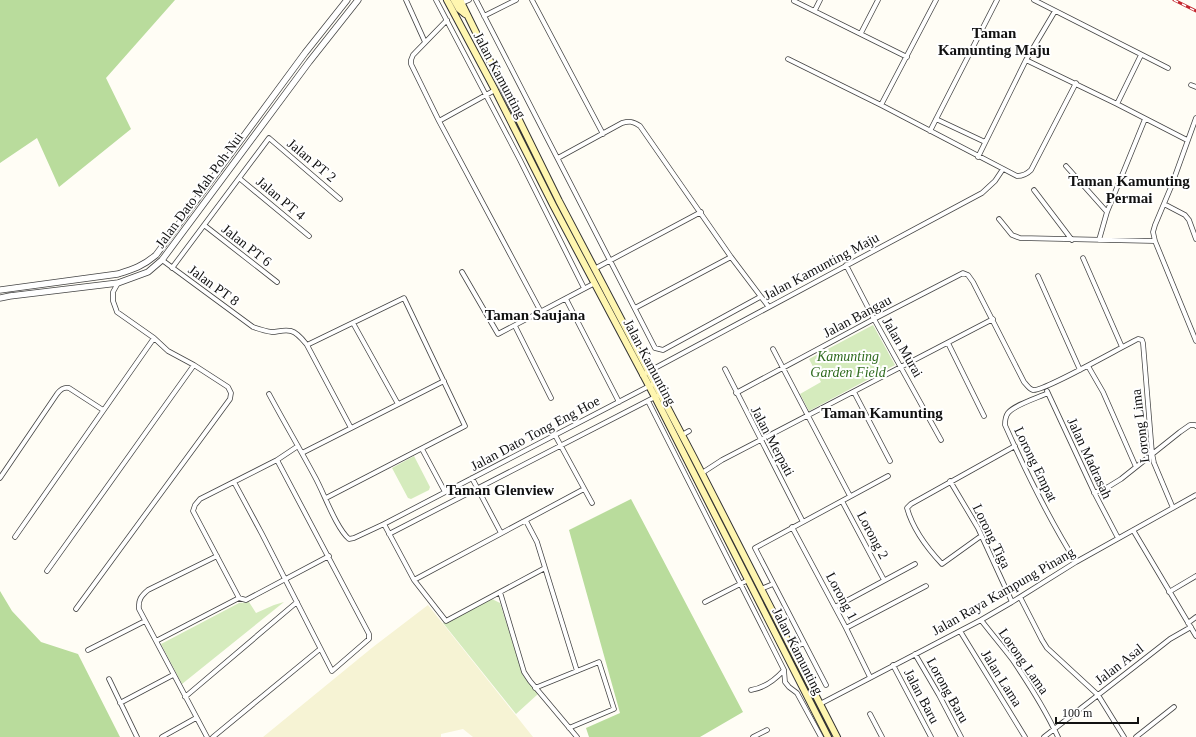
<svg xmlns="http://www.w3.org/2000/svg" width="1196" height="737" font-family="Georgia,serif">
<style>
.farmland{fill:#f6f3d4}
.green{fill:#d5ebbd}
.forest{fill:#b9dc9c}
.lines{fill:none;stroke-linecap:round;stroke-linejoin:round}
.minor-casing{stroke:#444;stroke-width:5.5}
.tertiary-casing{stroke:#444;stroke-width:7}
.secondary-casing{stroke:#333;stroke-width:8}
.minor{stroke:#fff;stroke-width:4}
.tertiary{stroke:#fff;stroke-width:5.5}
.secondary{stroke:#fff6b0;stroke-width:6}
.rail-casing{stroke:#c4262e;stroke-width:3}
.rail{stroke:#fff;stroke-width:1.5;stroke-dasharray:4.5;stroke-linecap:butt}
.labels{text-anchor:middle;stroke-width:4;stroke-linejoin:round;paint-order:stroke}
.street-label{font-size:14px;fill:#111;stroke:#fff}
.park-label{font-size:14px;font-style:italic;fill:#2f6b1f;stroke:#fff}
.neighbourhood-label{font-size:15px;font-weight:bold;fill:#111;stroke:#fff}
</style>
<rect width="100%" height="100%" fill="#fffdf5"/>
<path class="farmland" d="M428 605 533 737H473L463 729 441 734V737H263L373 647Z"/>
<path class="green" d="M873 325 895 365 809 411 800 394 821 382 809 359Z
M414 456 430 487 429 490 411 499 408 498 392 468Z
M492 599 500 603 523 675 538 694 516 714 443 623Z
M249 602 256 613 274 605 284 602 182 684 161 644 239 603Z"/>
<path class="forest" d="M0 0H175L106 78 131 129 59 187 37 138 0 163Z
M631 499 743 712 700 737H589L586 728 620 713 569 530Z
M0 591 12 611 41 642 78 654 120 737H0Z"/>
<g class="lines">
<defs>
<path id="minor" d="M406 0 425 42
M436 0 520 160 584 288
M476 0 655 348 663 350 760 297
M532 0 603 134
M1034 0 1168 68
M794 1 907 57
M462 3 469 0
M815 10 820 0
M484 16 516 0
M447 20 413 55 411 60V64L439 121 541 312
M861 33 878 0
M788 59 881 105 1017 176C1023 176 1027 174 1031 170L1076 83
M1026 60 1117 104 1187 140
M1191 85 1196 87
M1117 104 1141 55
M881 105 936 0
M1196 118 1171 187 1155 225 1153 232 1155 241 1196 341
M936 119 985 142
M439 121 495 90
M930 131 997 0
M978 157 1026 60 1055 11
M558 158 622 123C629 121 633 121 640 126L731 257 768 306
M1066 166 1107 212
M239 178 309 236
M1034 190 1072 240
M1164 204 1185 215 1189 220 1196 239
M999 219 1012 235 1020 238 1155 241
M204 225 277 282
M1099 240 1107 212 1145 119
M1083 258 1122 347
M162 260 253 327C259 329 265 331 272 332 278 332 284 329 291 331 298 333 303 340 307 345
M846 265 874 319 941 440
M172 268 269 138 340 199
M596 268 701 212
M462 272 498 334 595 283
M1038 276 1080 370
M566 299 619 402
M635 308 731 257
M353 323 398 404
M515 326 551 398
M948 343 984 416
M773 349 850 496
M1088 366 1103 392 1136 467
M725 369 803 522
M642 375 982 193 995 181 1003 169
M1047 391 1095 494 1118 538
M854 392 890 461
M736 393 874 319 963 273 968 275 973 282 1024 382C1027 385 1029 389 1033 390 1043 392 1123 346 1138 339L1142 340 1143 343 1152 453 1154 463 1173 508
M1048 393C1037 398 1014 405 1008 413 1005 417 1005 421 1005 425 1026 472 1049 519 1076 562
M269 394C284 422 300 449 315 477 324 493 336 528 349 539L354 538 384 524 655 383
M648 401 784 670 785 682 789 687 797 693 821 737
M555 435 592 503
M682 435 689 431
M422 449 445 492
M302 453 444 381
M702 473 722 460 993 319
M0 478 57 394C60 390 63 387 69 388L103 410
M472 478 501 533
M950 481 978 528 1012 602
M234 482 262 534 332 671 369 639V634L277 460
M1094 493 1108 487 1121 479 1180 432 1190 425H1195L1196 426
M326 498 465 426 404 298 307 345 351 428
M842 501 884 580
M526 521 537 542 577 671
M384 524 414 580 446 621 545 568
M792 527 846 628 870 677
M1133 530 1196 636
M389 534 657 396
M981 536 942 564C927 548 913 530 907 508L911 504 1015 446
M15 537 154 338
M47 571 194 365
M414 580 584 489
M761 589 773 584
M500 592 524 672 530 681 577 737
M1169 592 1196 576
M1020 597 1042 640 1047 648 1098 695 1124 737
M239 598 193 511 195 505 200 499 277 460 298 446
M705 602 748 580
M835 607 915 564
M76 609 230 399 231 393 228 387 194 365 168 351 154 338 117 312 113 301V292L118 283
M981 620C991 633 1002 646 1012 659 1029 684 1045 709 1058 737
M1188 623 1196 617
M846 628 926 586
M960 631 1025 737
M156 641 239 598 246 600 329 556
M791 649 804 643
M88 650 145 621
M915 654 939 695 961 737
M893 665 931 737
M109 679 137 737
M826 685 755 548 888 476
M535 688 599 662 614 709 569 728
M751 690C764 688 775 680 784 670
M185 697 297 602
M120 703 173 675
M820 704 981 620 1012 602 1076 562 1196 495
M870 714 882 737
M162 737 196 718
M207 737 139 609C138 600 141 596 148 590L217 556
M213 737 320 649
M753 737 767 730
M1044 737 1156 650 1170 639 1191 627
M1136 737 1174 707"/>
<path id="tertiary" d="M0 290 118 274C134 269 143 266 156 255L305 53 347 0
M0 298 10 296 118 283 148 272 162 260 309 62 358 0"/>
<path id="secondary" d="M447 0 495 90 553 205 655 397 828 737
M454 0 459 9 465 14
M460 0 559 201 693 456 837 737"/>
</defs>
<use href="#minor" class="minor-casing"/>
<use href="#tertiary" class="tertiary-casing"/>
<use href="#secondary" class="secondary-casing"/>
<use href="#minor" class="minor"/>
<use href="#tertiary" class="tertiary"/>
<use href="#secondary" class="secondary"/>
<defs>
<path id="rail" d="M1174 0 1196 11"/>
</defs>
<use href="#rail" class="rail-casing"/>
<use href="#rail" class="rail"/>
</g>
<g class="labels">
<g class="street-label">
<text transform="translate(500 75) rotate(62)" y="5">Jalan Kamunting</text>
<text transform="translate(312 160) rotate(40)" y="5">Jalan PT 2</text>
<text transform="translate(199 190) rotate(-54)" y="5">Jalan Dato Mah Poh Nui</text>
<text transform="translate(281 198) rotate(40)" y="5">Jalan PT 4</text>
<text transform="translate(247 245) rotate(38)" y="5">Jalan PT 6</text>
<text transform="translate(821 266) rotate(-28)" y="5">Jalan Kamunting Maju</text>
<text transform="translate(214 285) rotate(36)" y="5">Jalan PT 8</text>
<text transform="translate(857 316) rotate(-28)" y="5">Jalan Bangau</text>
<text transform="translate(903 347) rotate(60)" y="5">Jalan Murai</text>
<text transform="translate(650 362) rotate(62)" y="5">Jalan Kamunting</text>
<text transform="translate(1140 426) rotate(-97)" y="5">Lorong Lima</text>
<text transform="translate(535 433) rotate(-28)" y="5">Jalan Dato Tong Eng Hoe</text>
<text transform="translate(773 441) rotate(62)" y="5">Jalan Merpati</text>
<text transform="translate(1090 458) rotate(65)" y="5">Jalan Madrasah</text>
<text transform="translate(1036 464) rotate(64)" y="5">Lorong Empat</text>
<text transform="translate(873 535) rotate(62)" y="5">Lorong 2</text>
<text transform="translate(992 536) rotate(64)" y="5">Lorong Tiga</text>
<text transform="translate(1003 591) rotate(-30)" y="5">Jalan Raya Kampung Pinang</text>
<text transform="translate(842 596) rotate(62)" y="5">Lorong 1</text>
<text transform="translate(798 651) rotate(63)" y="5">Jalan Kamunting</text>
<text transform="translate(1024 661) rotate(55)" y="5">Lorong Lama</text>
<text transform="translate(1119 664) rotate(-38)" y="5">Jalan Asal</text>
<text transform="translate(1002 678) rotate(58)" y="5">Jalan Lama</text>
<text transform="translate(948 690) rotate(61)" y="5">Lorong Baru</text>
<text transform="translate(922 696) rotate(62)" y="5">Jalan Baru</text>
</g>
<g class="park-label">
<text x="848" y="361">Kamunting<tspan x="848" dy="16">Garden Field</tspan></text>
</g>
<g class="neighbourhood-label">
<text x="994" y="38">Taman<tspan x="994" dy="17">Kamunting Maju</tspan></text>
<text x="1129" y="186">Taman Kamunting<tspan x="1129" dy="17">Permai</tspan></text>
<text x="535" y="320">Taman Saujana</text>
<text x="882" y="418">Taman Kamunting</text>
<text x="500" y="495">Taman Glenview</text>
</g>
</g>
<path d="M1056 717v6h82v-6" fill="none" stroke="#111111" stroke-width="2"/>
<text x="1062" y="717" font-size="12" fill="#111111" stroke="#ffffff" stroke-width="3" paint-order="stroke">100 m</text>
</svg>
